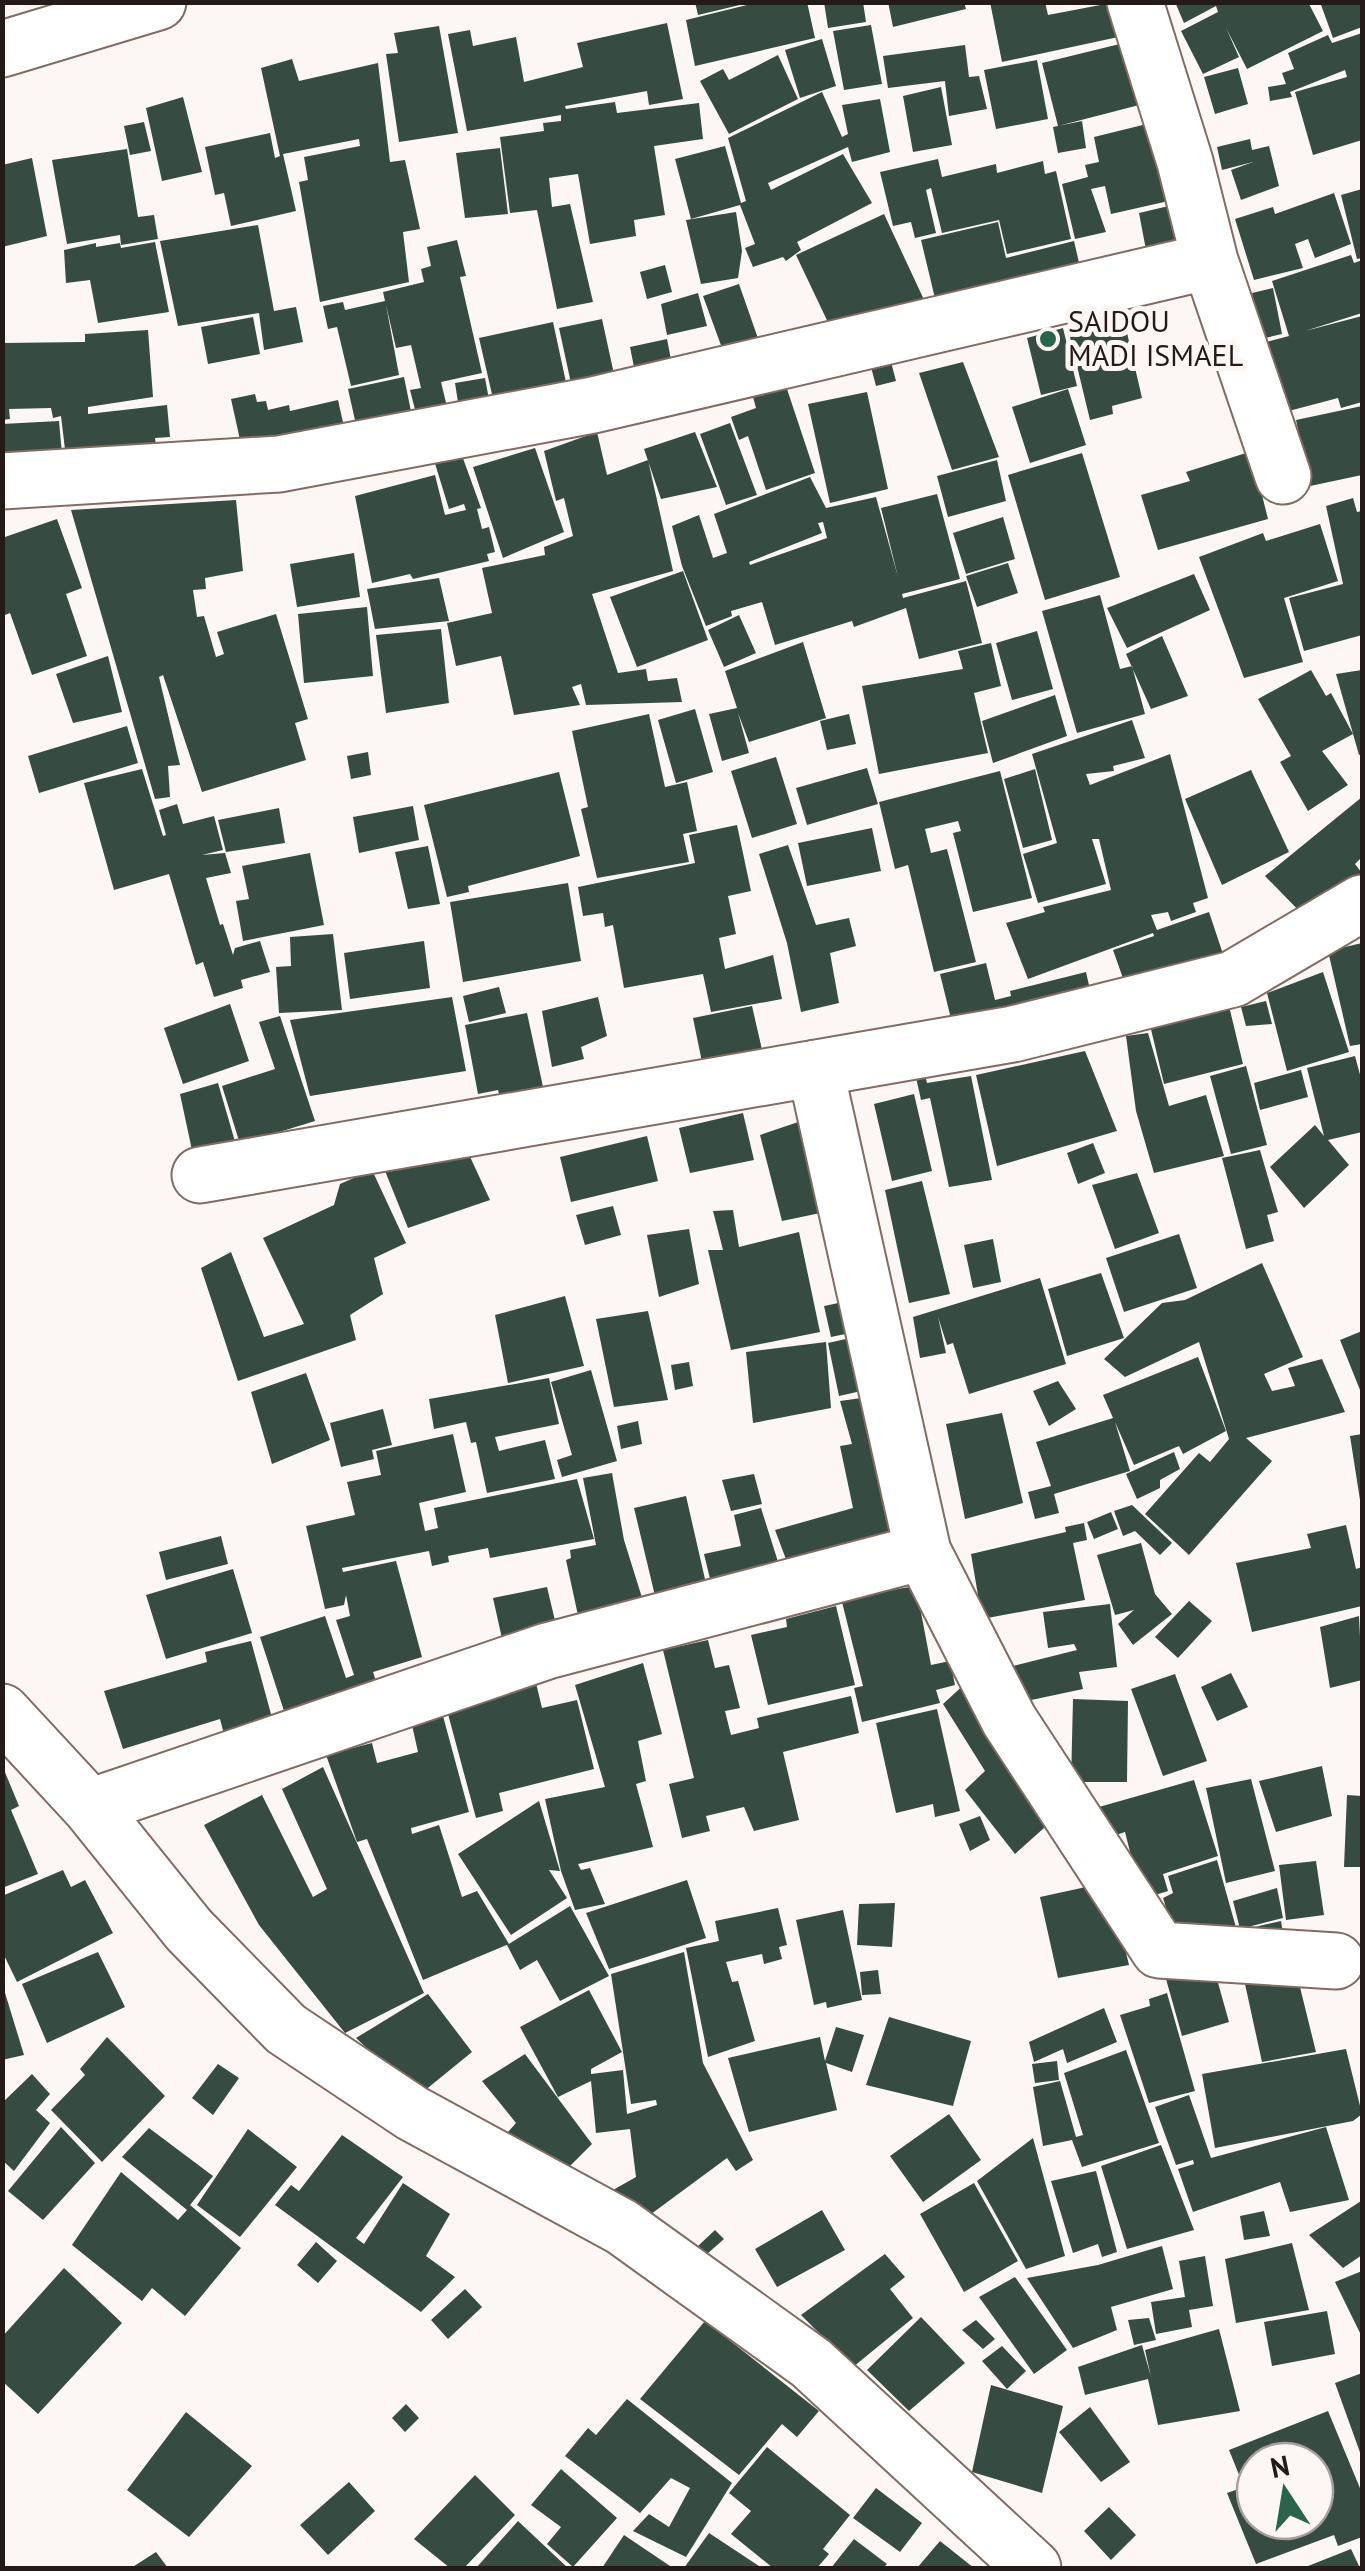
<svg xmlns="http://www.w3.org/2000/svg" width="1365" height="2571" font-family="'PT Sans',sans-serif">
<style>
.building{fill:#364b41;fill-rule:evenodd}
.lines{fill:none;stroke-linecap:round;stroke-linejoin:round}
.street-casing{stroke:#816b62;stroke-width:59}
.secondary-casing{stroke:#816b62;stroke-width:59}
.street{stroke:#fff;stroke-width:55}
.secondary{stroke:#fff;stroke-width:55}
.poi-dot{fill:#2b644d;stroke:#fcf7f5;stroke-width:4}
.labels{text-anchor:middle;stroke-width:10;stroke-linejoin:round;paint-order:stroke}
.poi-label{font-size:30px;fill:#241b18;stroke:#fcf7f5;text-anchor:start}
</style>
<rect width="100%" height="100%" fill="#fcf7f5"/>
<path class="building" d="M695 2H744V4L698 15Z
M759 2H807L815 38 695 66 686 20Z
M824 2H863L866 22 828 28Z
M888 2H964L966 9 893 27Z
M990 2H1045L1048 15 1116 2 1123 36 1002 62Z
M1175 2H1308L1323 31 1247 69 1226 28 1239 57 1203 74 1181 31 1218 12 1216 6 1184 23Z
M1320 2H1362V27L1333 38Z
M667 23 683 99 649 105 647 91 565 106 566 109 615 102 617 113 699 103 703 139 654 146 665 215 634 220 636 236 590 244 578 174 549 178 552 207 570 204 593 302 557 309 537 210 510 213 500 137 544 131 543 123 561 121V115L467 131 448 34 470 30 473 46 516 37 524 82 583 67 577 43Z
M871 25 882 84 844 90 833 31Z
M439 26 458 133 399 142 386 54 398 53 394 33Z
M1362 33V140L1313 155 1295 92 1347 77 1345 70 1290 92 1292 97 1270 101 1268 87 1286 84 1282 73 1294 69 1288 53 1328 35 1332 43Z
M822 39 836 86 800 98 785 50Z
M1128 42 1143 104 1058 126 1042 63Z
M965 45 969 77 979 76 987 109 949 116 945 81 888 88 883 56Z
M778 55 798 99 729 134 700 81 723 69 729 80Z
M292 59 299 81 378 63 390 162 405 160 420 229 403 232 409 282 320 302 299 182 308 180 304 157 360 146 359 139 283 154 296 211 231 226 224 193 215 195 205 147 270 133 275 158 280 156 261 68Z
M1037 60 1048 119 996 129 984 70Z
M1238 68 1248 104 1215 114 1204 77Z
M941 87 952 145 913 152 903 96Z
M822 92 842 137 848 134 842 105 880 99 890 152 852 162 848 147 768 183 771 190 843 154 872 203 797 242 801 250 786 261 783 257 753 267 745 248 755 244 740 205 691 219 675 159 725 146 741 203 746 201 728 138Z
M183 97 202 172 162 181 146 108Z
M1163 120 1173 200 1111 214 1105 186 1091 189 1106 232 1075 239 1062 184 1088 177 1085 165 1099 162 1094 137Z
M1082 121 1086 148 1058 153 1053 127Z
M144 122 151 151 130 155 124 126Z
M1250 139 1252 150 1269 146 1279 186 1241 200 1231 170 1253 162 1222 170 1217 147Z
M500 148 508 214 465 218 456 153Z
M127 149 138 217 154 215 158 239 121 245 120 235 67 244 52 160Z
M32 158 47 236 2 247V165Z
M938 159 942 177 996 164 997 173 1043 161 1045 174 1056 171 1071 239 1007 254 999 220 942 233 931 188 926 190 936 233 915 238 911 222 893 226 880 172Z
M1362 189V258L1357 259 1341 195Z
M1334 193 1351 244 1315 258 1308 239 1295 244 1303 268 1254 280 1235 219 1273 207 1275 214Z
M1173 205 1192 232 1150 271 1139 213Z
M736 212 742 251 738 278 701 284 686 220Z
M884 214 926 304 834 335 796 255Z
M998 222 1006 258 1074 241 1083 280 939 315 921 240Z
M258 225 274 311 296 307 303 342 264 350 259 313 178 326 160 241Z
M457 240 466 276 460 277 482 373 441 382 450 419 419 425 410 390 421 388 411 345 396 348 386 305 399 375 351 386 337 327 328 329 323 306 343 302 345 310 385 301 383 292 424 282 421 269 431 266 427 247Z
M155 242 169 312 98 323 90 280 66 283 64 250 96 243V247L120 243 121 248Z
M1351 255 1354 263 1362 260V313L1305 331 1362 316V402L1341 408 1338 398 1285 412 1266 342 1289 336 1272 281Z
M665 265 672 292 647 299 640 272Z
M739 284 761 347 726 359 703 296Z
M1273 288 1282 334 1261 339 1252 293Z
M698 293 707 326 667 335 661 304Z
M253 317 260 354 208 364 201 327Z
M602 319 617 388 574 397 559 328Z
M553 322 567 387 494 403 479 338Z
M1125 324 1142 398 1112 406 1113 414 1090 420 1070 337Z
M1063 328 1077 386 1041 395 1027 338Z
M148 330 153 397 88 407V414L167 405 170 437 155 438 158 459 67 466 61 416 53 418 51 408 9 409 10 419 2 420V343L85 342V334Z
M667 339 673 370 636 377 630 347Z
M891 362 896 381 876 386 871 367Z
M963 362 999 457 952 470 919 373Z
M404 377 414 426 359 438 348 389Z
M485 378 492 416 461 422 455 383Z
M786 386 815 473 766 490 748 436 739 440 731 417 756 408 753 397Z
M1068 389 1086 445 1030 463 1012 407Z
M867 392 888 489 830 503 808 404Z
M255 394 257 402 266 401 268 410 289 405 290 411 338 400 346 436 244 458 231 399Z
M1362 406V475L1310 486 1296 420Z
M59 421 63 465 2 469V424Z
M730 423 757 495 726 505 700 434Z
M597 432 607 475 648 460 673 571 592 594 618 673 646 669 648 681 677 678 682 702 586 705 581 684 572 687 580 705 514 715 501 656 456 666 447 623 492 613 482 568 545 555 544 547 573 536 564 498 556 501 544 451Z
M695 432 717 487 661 499 644 449Z
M1265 447 1277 490 1262 495 1268 519 1158 550 1141 495 1190 481 1186 472Z
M535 448 564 532 503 558 473 467Z
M460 450 481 508 477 509 482 529 489 527 495 552 487 554 489 561 413 579 410 574 372 583 355 496 435 475 445 515 466 510 464 504 449 509 433 457Z
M1082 453 1120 577 1045 600 1008 475Z
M997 460 1006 501 948 517 937 476Z
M810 477 826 508 876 497 898 577 881 508 937 494 960 579 902 594 903 598 966 581 982 643 919 659 906 608 854 627 852 621 775 645 762 602 731 611 732 616 706 626 682 566 672 526 699 515 713 558 727 553 714 514ZM823 522 827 538 750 565 749 562 822 533 818 523Z
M1353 498 1357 512 1362 511V635L1304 651 1289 598 1343 584 1326 506Z
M236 500 243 571 205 578 206 589 193 590 197 617 204 616 216 657 224 654 217 632 276 614 308 719 295 723 306 760 202 792 163 675 159 677 180 765 168 766 170 797 155 799 71 510Z
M1003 517 1015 559 966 574 953 533Z
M57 519 82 588 66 594 87 656 32 675 10 613 5 615 2 605V538Z
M1320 524 1338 581 1284 598 1303 662 1244 678 1199 557 1263 533 1266 541Z
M354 553 360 597 297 607 290 564Z
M1008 563 1018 593 977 607 966 576Z
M683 571 708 640 637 667 610 597Z
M1194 574 1210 610 1127 648 1107 608Z
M439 578 449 621 375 629 367 589Z
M1100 595 1120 669 1132 666 1145 714 1077 733 1042 611Z
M367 607 373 676 304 683 298 614Z
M739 615 756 653 724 667 708 630Z
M441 629 449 703 386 713 376 635Z
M1037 631 1053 689 1012 700 996 643Z
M1162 636 1188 696 1151 709 1126 654Z
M803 642 826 718 749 742 738 713 749 753 722 761 709 714 737 708 725 671Z
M991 643 1001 686 974 693 988 753 879 774 862 686 963 669 958 651Z
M108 656 122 712 73 723 56 674Z
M1311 670 1326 696 1331 693 1353 734 1322 751 1348 785 1308 811 1280 762 1291 756 1258 699Z
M1362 670V754L1359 755 1336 674Z
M1055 695 1067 736 993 763 982 721Z
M695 709 713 772 676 783 658 720Z
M649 714 665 787 687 782 697 831 683 834 689 862 597 878 581 809 588 807 572 731Z
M849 714 856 744 827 750 820 721Z
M1132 720 1145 758 1113 766 1114 771 1086 774 1090 785 1170 754 1208 898 1193 903 1196 912 1171 921 1168 912 1151 915 1157 930 1209 912 1227 966 1130 998 1113 950 1154 936 1153 933 1028 979 1006 923 1045 912 1043 907 1111 890 1099 839H1092L1106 884 1038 903 1023 854 1057 843 1032 754Z
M127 726 138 763 39 793 28 756Z
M368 752 371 775 351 779 347 756Z
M776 757 797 824 752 838 731 771Z
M867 768 878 804 807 825 796 788Z
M142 769 163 836 166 835 159 810 177 804 183 824 214 816 223 850 202 855 225 853 231 873 206 878 220 925 223 924 233 955 235 948 260 941 270 972 241 980 243 988 214 997 203 962 196 965 169 874 114 890 84 783Z
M1035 769 1052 840 1023 848 1004 779Z
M1251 770 1289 852 1222 885 1185 799Z
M1000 771 1032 898 973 912 953 833 961 831 958 821 925 829 931 853 947 849 976 962 934 972 908 865 895 869 879 802Z
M559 772 580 856 468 886 469 892 447 897 424 805Z
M1362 797V857L1355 864 1362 873V882L1306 918 1265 876Z
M413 806 419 840 359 853 353 817Z
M279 808 285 843 226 852 218 820Z
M737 825 751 891 728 896 736 934 719 938 725 969 773 955 782 999 711 1012 703 974 624 988 613 925 605 927 603 913 583 916 578 887 695 863 689 835Z
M872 828 881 871 807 886 798 843Z
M788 845 816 925 849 918 856 946 830 953 839 1003 801 1012 787 943 759 854Z
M428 846 440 904 408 909 395 852Z
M310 853 324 925 243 941 236 901 249 899 242 866Z
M568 883 581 961 463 982 450 902Z
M333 934 342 1010 279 1013 276 967 291 966 290 937Z
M424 941 430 988 350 999 344 953Z
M1362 943V1044L1350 1046 1328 951Z
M986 963 995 1000 1011 996 1010 991 1086 972 1093 1003 955 1035 940 974Z
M1323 972 1349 1052 1287 1071 1267 993Z
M499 987 506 1013 469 1022 463 996Z
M452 997 466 1071 310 1096 290 1020Z
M598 997 607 1036 581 1047 584 1059 552 1067 542 1011Z
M1266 1001 1272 1024 1246 1026 1241 1007Z
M230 1004 249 1061 183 1084 164 1028Z
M752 1006 763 1054 703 1067 693 1018Z
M1229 1006 1243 1064 1164 1084 1150 1025Z
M527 1013 545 1096 502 1105 498 1090 478 1094 465 1025Z
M280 1016 315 1121 240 1144 222 1086 275 1069 259 1022Z
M1148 1033 1169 1106 1206 1095 1224 1156 1154 1173 1136 1111 1126 1036Z
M1085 1051 1117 1131 997 1166 976 1075Z
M1355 1056 1362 1082V1132L1328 1140 1349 1165 1304 1208 1270 1167 1315 1125 1324 1136 1307 1068Z
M1246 1066 1267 1145 1231 1154 1210 1076Z
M1301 1070 1308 1097 1260 1110 1254 1083Z
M924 1071 927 1083 971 1076 992 1180 949 1187 930 1098 921 1100 915 1073Z
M218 1083 236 1145 193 1155 180 1094Z
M914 1094 932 1171 892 1181 874 1104Z
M743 1113 754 1160 690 1173 679 1128Z
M810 1118 830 1211 782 1221 760 1135Z
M460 1135 490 1200 408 1228 383 1166Z
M647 1136 658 1181 571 1202 560 1157Z
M1093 1143 1105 1173 1078 1184 1067 1153Z
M1260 1150 1278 1212 1267 1215 1274 1241 1246 1249 1222 1158Z
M372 1170 406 1243 374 1258 383 1294 350 1315 356 1340 238 1381 201 1268 231 1252 264 1337 304 1324 263 1238 334 1205 340 1184Z
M1137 1173 1159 1233 1115 1249 1092 1185Z
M922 1181 950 1294 909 1303 885 1190Z
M613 1206 621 1235 585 1245 576 1215Z
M733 1210 739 1247 799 1232 820 1332 731 1350 708 1250H723L713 1211Z
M689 1229 699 1284 659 1297 647 1235Z
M1179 1234 1197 1288 1124 1312 1106 1258Z
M993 1239 1001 1282 973 1288 964 1245Z
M1262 1263 1303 1357 1264 1374 1272 1391 1295 1386 1288 1368 1322 1359 1345 1412 1246 1438 1272 1461 1189 1555 1145 1514 1199 1453 1210 1462 1229 1439 1199 1342 1125 1377 1104 1359 1162 1303 1185 1300Z
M1101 1273 1124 1338 1067 1356 1048 1289Z
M1040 1278 1066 1364 969 1394 953 1343 947 1345 938 1317 946 1353 920 1358 913 1317Z
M565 1296 584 1366 508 1383 495 1315Z
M848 1301 855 1332 831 1337 824 1306Z
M648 1311 668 1400 614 1407 596 1319Z
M1362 1331V1395L1340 1340Z
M859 1336 870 1389 839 1396 828 1343Z
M826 1342 831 1408 753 1423 746 1352Z
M1198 1357 1226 1431 1183 1454 1179 1446 1134 1465 1115 1422 1130 1471 1054 1494 1059 1513 1035 1519 1028 1492 1051 1486 1036 1442 1113 1418 1103 1395Z
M689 1362 693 1386 675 1390 671 1365Z
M591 1370 617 1461 562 1477 557 1460 572 1455 551 1382Z
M306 1373 330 1440 272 1464 251 1392Z
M549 1378 559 1424 495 1437 499 1451 545 1440 555 1479 487 1493 476 1442 471 1443 466 1422 434 1429 429 1399Z
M1058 1381 1076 1409 1049 1426 1033 1391Z
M876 1396 914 1543 790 1570 775 1530 853 1508 840 1446 852 1444 840 1401Z
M383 1409 392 1445 372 1450 374 1459 341 1467 330 1423Z
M1002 1413 1023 1503 965 1519 946 1424Z
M638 1421 642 1444 621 1449 617 1426Z
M453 1434 466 1492 419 1503 425 1531 438 1528 434 1508 577 1479 594 1539 490 1558 488 1548 448 1556 449 1562 432 1566 429 1551 342 1568 343 1572 396 1561 422 1657 373 1672 381 1697 285 1714 260 1637 325 1616 346 1678 354 1675 336 1620 350 1616 346 1595 344 1605 325 1609 306 1526 355 1515 347 1482 381 1475 376 1451Z
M1362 1434V1500H1360L1350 1436Z
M1174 1452 1180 1469 1160 1480V1488L1137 1499 1126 1474Z
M612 1473 624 1540 644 1604 579 1620 566 1560 571 1558 570 1550 596 1545 583 1478Z
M754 1474 762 1504 731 1511 722 1480Z
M686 1496 707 1588 656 1600 634 1508Z
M1132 1505 1172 1543 1160 1555 1135 1531 1123 1536 1114 1511Z
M761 1508 780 1568 712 1587 704 1554 741 1546 734 1515Z
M1111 1512 1118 1529 1094 1539 1087 1522Z
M1084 1523 1087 1540 1073 1543 1085 1600 982 1619 971 1554 1066 1532 1065 1527Z
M1346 1525 1356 1569 1362 1567V1606L1252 1632 1236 1563 1311 1548 1307 1534Z
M221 1536 228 1564 166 1580 159 1552Z
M1141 1543 1155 1594 1172 1614 1133 1645 1118 1624 1134 1610 1115 1615 1097 1555Z
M233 1569 252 1633 166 1659 146 1595Z
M916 1586 931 1665 950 1661 955 1685 936 1690 940 1703 862 1722 854 1688 863 1686 841 1598Z
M547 1587 557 1629 503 1643 493 1598Z
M1189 1601 1212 1621 1178 1658 1155 1637Z
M1110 1604 1117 1667 1079 1672 1083 1689 1008 1705 1001 1669 1077 1650 1074 1644 1048 1648 1043 1612Z
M836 1606 855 1685 768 1705 751 1635 787 1627 786 1619Z
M1359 1616 1362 1680 1330 1688 1320 1627Z
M708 1640 715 1668 729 1665 740 1708 725 1711 731 1735 759 1728 757 1718 851 1696 859 1733 783 1752 799 1820 754 1831 744 1807 706 1816 710 1831 682 1838 669 1784 694 1778 663 1650Z
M251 1641 274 1725 225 1738 220 1719 123 1749 104 1691 207 1662 205 1652Z
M643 1663 662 1734 638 1741 646 1781 636 1784 653 1847 578 1864 581 1870 590 1868 605 1904 575 1910 561 1871 545 1799 605 1787 575 1685Z
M1231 1673 1248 1707 1217 1721 1201 1687Z
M1175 1674 1207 1761 1163 1776 1131 1689Z
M968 1681 1063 1811 1015 1854 965 1790 985 1771 943 1704Z
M536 1683 542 1708 577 1700 594 1769 499 1793 503 1811 476 1818 448 1714Z
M1073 1699 1128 1701 1127 1782H1071Z
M937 1709 960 1811 935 1817 933 1804 896 1813 876 1723Z
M443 1716 469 1812 411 1828 412 1834 439 1825 462 1897 477 1891 509 1944 423 1980 367 1839 357 1842 326 1755 372 1743 377 1763 418 1752 412 1725Z
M2 1765 19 1806 11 1810 38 1874 2 1888Z
M1322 1766 1332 1816 1276 1832 1259 1781Z
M323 1767 424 1993 345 2033 259 1925 204 1825 262 1795 313 1897 327 1889 282 1789Z
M1251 1779 1275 1871 1226 1883 1206 1788Z
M1194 1780 1218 1856 1163 1874 1168 1891 1142 1899 1125 1832 1107 1838 1099 1807Z
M1347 1795 1362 1796V1867H1344Z
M539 1801 560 1871 549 1870 567 1898 511 1935 458 1854Z
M980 1816 990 1840 970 1851 959 1824Z
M1217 1860 1237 1931 1281 1921 1285 1945 1179 1949 1163 1898 1173 1893 1168 1876Z
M1316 1861 1324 1915 1286 1920 1279 1865Z
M63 1870 71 1887 85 1880 113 1933 17 1982 2 1951V1896Z
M687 1880 706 1938 609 1969 586 1913Z
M1109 1882 1129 1965 1058 1978 1040 1897Z
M1277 1888 1283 1918 1240 1929 1233 1901Z
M895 1903 892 1947 857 1945 859 1904Z
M570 1906 609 1976 560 2001 537 1960 520 1970 507 1945Z
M778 1908 787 1945 779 1947 782 1959 764 1964 762 1954 726 1962 732 1982 738 1981 755 2041 708 2057 686 1948 719 1941 715 1921Z
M843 1910 862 2000 827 2008 826 2002 814 2005 796 1920Z
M98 1952 125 2007 47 2043 22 1984Z
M684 1952 703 2063 753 2160 736 2171 727 2158 643 2220 606 2194 636 2177 630 2129 596 2133 591 2081 558 2097 520 2027 589 1990 622 2052 591 2069V2074L623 2070 627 2114 657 2105 656 2100 631 2104 611 1974Z
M1213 1965 1229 2022 1182 2036 1166 1979Z
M878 1970 881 1994 862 1995 860 1972Z
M1297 1975 1316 2052 1262 2062 1245 1984Z
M2 1983 24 2055 2 2060Z
M1167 1993 1195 2091 1149 2103 1120 2015 1150 2006 1149 1999Z
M428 1994 472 2052 418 2096 356 2038Z
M1104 2008 1117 2042 1067 2063 1063 2049 1034 2062 1029 2042Z
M889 2017 971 2041 953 2106 866 2085Z
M836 2027 864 2035 852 2072 826 2063 837 2110 749 2132 728 2058 820 2037 825 2061Z
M107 2037 165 2096 102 2162 51 2110 85 2075 80 2069Z
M1346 2049 1362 2114 1353 2121 1215 2148 1202 2074Z
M1126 2050 1159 2143 1082 2167 1072 2140 1043 2146 1033 2087 1060 2081 1076 2137 1083 2135 1064 2073Z
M525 2054 592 2144 559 2177 507 2133 516 2123 482 2081Z
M1057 2061 1059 2080 1035 2083 1032 2064Z
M218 2064 239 2078 213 2115 192 2098Z
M32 2074 50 2094 36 2110 50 2123 14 2171 2 2160V2103Z
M1189 2095 1211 2158 1326 2127 1349 2200 1290 2212 1280 2182 1193 2212 1178 2169 1194 2164 1193 2160 1176 2165 1155 2107Z
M949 2114 981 2160 923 2202 890 2156Z
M61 2127 95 2163 43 2220 8 2191Z
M149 2128 213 2176 190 2205 241 2248 185 2316 152 2288 142 2301 72 2245 121 2172 178 2220 187 2210 122 2157Z
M248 2129 297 2167 240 2237 197 2205Z
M342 2135 403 2177 356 2238 364 2244 403 2183 450 2214 426 2256 455 2277 421 2312 275 2205 291 2185 299 2191Z
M1033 2138 1065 2256 1026 2269 977 2181Z
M1161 2145 1194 2230 1127 2249 1101 2166Z
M1096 2171 1117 2252 1102 2257 1098 2244 1073 2253 1051 2181Z
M974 2183 1018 2261 964 2292 920 2214Z
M1361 2201 1362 2255 1343 2268 1309 2235Z
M822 2210 845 2250 777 2287 755 2249Z
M1264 2211 1270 2236 1244 2240 1240 2216Z
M715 2230 724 2239 707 2254 698 2246Z
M316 2242 337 2261 318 2283 297 2265Z
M1292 2243 1309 2310 1236 2323 1225 2259Z
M1162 2246 1173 2289 1111 2307 1117 2330 1073 2348 1027 2278 1098 2265Z
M885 2254 905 2277 890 2289 913 2318 853 2367 801 2315Z
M1205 2256 1213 2306 1189 2310 1192 2327 1156 2334 1151 2302 1185 2297 1179 2261Z
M64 2268 122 2323 38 2414 2 2381V2337Z
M1362 2271V2337L1335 2282Z
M1015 2277 1067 2350 1034 2374 979 2297Z
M465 2289 482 2307 448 2339 431 2320Z
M1327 2311 1335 2354 1272 2366 1264 2322Z
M921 2317 965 2363 909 2411 867 2370Z
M1149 2318 1156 2340 1134 2345 1128 2320Z
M976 2320 995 2339 983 2349 962 2330Z
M705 2321 819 2411 797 2437 782 2424 739 2475 640 2399Z
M1219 2329 1240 2411 1158 2425 1148 2379 1085 2395 1078 2367 1142 2345 1151 2377 1145 2350Z
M1002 2346 1026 2371 1007 2389 982 2361Z
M1362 2373V2458L1335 2383Z
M991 2385 1063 2406 1042 2493 972 2472Z
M627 2399 732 2483 686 2557 633 2531 649 2514 669 2527 690 2488 671 2478 640 2513 565 2456 588 2428 596 2435Z
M406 2404 419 2418 405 2432 392 2418Z
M1090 2407 1130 2462 1101 2482 1059 2432Z
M1328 2411 1362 2493V2537L1338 2546 1334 2535 1256 2564 1227 2493 1244 2487 1229 2450ZM1255 2461H1315V2521H1255Z
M186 2412 252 2466 189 2537 127 2490Z
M767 2447 850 2515 823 2549 829 2554 817 2568H773L731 2534 751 2511 729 2493Z
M561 2469 617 2518 573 2567 547 2544 561 2527 531 2505Z
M475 2475 515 2515 464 2568H450L414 2539Z
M349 2482 375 2511 328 2555 300 2525Z
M876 2488 922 2523 900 2552 853 2518Z
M1109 2507 1136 2535 1111 2560 1084 2531Z
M518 2521 568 2568H476Z
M709 2533 762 2568H684Z
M624 2535 673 2568H602Z
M854 2539 887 2564 883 2568H831Z
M940 2541 974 2568H917Z
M1351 2549 1360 2568H1303Z
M156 2552 168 2568H131Z"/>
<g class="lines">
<defs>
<path id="street" d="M1135 2 1185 162 1210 261 1283 476
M2 481 279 464 593 405 1210 261
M200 1175 1013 1034 1233 979 1362 903
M923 1552 1009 1720 1159 1950 1336 1961
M2 1712 90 1807 189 1930 286 2029 412 2113 622 2227 811 2363 1033 2568
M90 1807 547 1651 923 1552 815 1068"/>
<path id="secondary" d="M2 49 158 2"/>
</defs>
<use href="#street" class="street-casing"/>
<use href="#secondary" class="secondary-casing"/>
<use href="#street" class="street"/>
<use href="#secondary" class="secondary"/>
</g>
<circle class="poi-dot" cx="1048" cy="339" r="10"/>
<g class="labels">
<g class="poi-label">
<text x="1068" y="332">SAIDOU<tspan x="1068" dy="34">MADI ISMAEL</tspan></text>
</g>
</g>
<rect width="1365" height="2571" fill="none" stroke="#241b18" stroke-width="10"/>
<g transform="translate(1285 2491) rotate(348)"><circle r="48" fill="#fcf7f5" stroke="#a69f9d" stroke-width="2.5"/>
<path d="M0-8L18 38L0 25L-18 38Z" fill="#2b644d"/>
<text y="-15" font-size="28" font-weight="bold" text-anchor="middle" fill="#241b18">N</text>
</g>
</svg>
